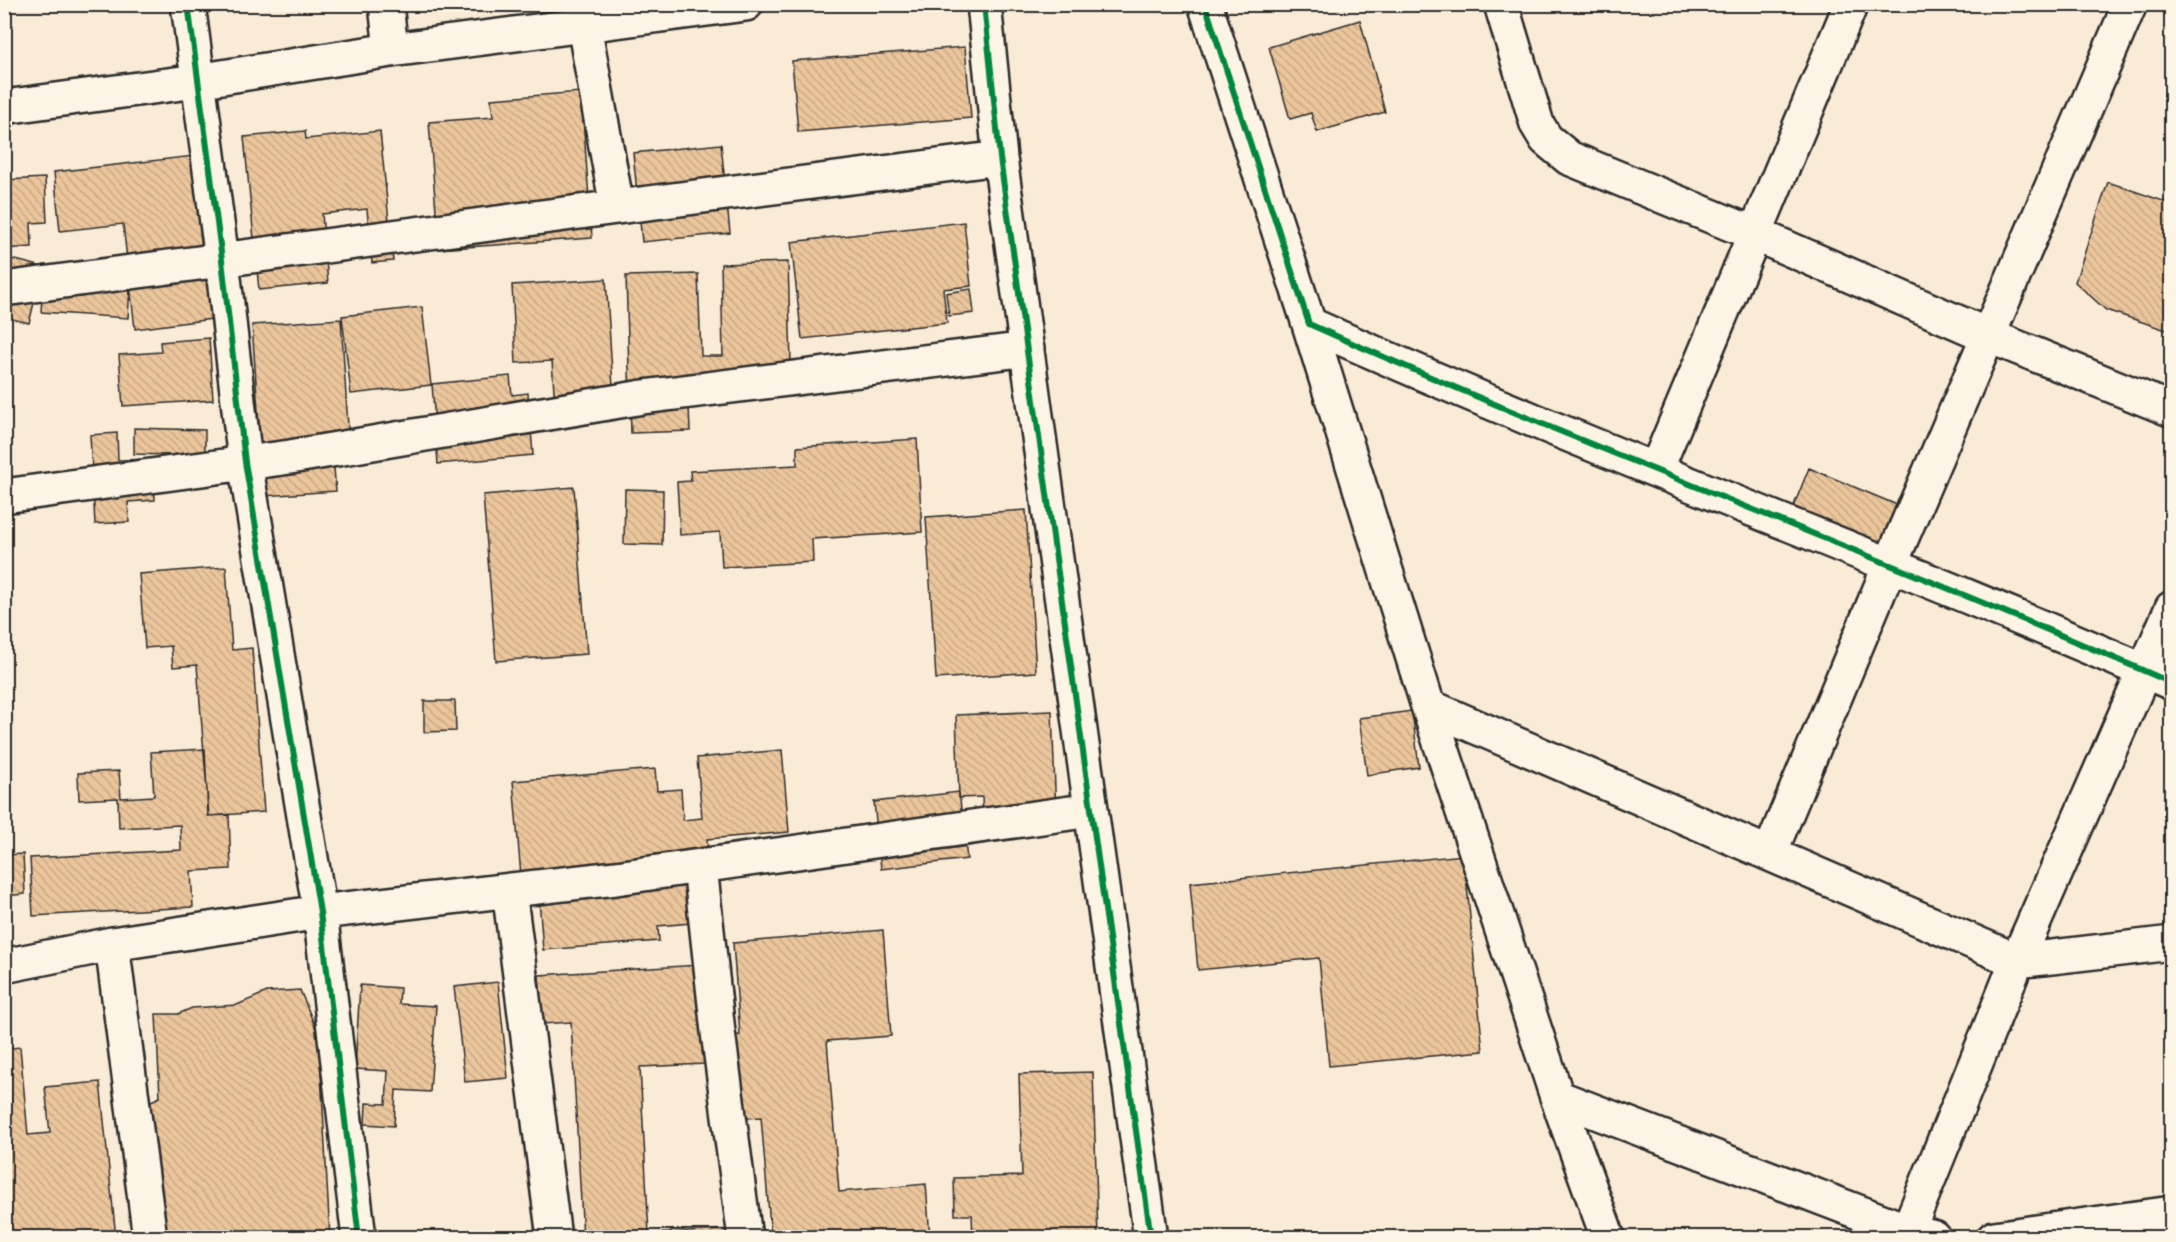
<svg xmlns="http://www.w3.org/2000/svg" width="2176" height="1242" font-family="'Indie Flower',sans-serif">
<style>
.building{fill:url(#building-back-hatch);stroke:#2b2b2b;stroke-width:1.5}
.lines{fill:none;stroke-linecap:round;stroke-linejoin:round}
.minor-casing{stroke:#2b2b2b;stroke-width:38}
.minor{stroke:#fcf5e5;stroke-width:33}
.cycleway-casing{stroke:#fcf5e5;stroke-width:10}
.cycleway{stroke:#00873e;stroke-width:6}
</style>
<defs>
<pattern id="building-back-hatch" width="6" height="6" patternUnits="userSpaceOnUse" patternTransform="scale(1.5)"><rect width="6" height="6" fill="#ebc59b"/><path d="M-1 5l2 2M0 0l6 6M5-1l2 2" fill="none" stroke="#caa986"/></pattern>
</defs>
<rect width="100%" height="100%" fill="#f9ebd6"/>
<filter id="ink" filterUnits="userSpaceOnUse"><feTurbulence type="fractalNoise" baseFrequency=".0167" numOctaves="2"/><feDisplacementMap in="SourceGraphic" scale="12" xChannelSelector="R" yChannelSelector="G"/><feConvolveMatrix kernelMatrix="1 2 1 2 8 2 1 2 1" color-interpolation-filters="sRGB"/></filter>
<g filter="url(#ink)">
<path class="building" d="M1360 20 1385 112 1317 132 1311 113 1290 119 1269 47Z
M965 47 971 118 798 132 792 61Z
M581 92 592 238 439 249 429 122 493 117 491 99Z
M305 131 306 139 380 131 393 261 372 263 367 209 322 214 328 283 259 290 244 137Z
M721 144 730 233 642 242 633 153Z
M194 156 212 319 135 329 123 224 60 231 54 172Z
M45 178 47 222 31 223 32 247 4 249V180Z
M2108 182 2172 204V332L2106 310 2075 282Z
M964 222 971 286 943 289 947 323 802 339 791 242Z
M4 257 43 267 29 323 4 317Z
M788 262 792 396 710 399 688 382 690 431 631 433 626 276 698 274 701 356H723L721 264Z
M44 265 131 271 128 318 41 312Z
M606 279 615 418 556 422 552 361 516 363 512 285Z
M971 289 974 313 949 316 946 293Z
M422 307 431 385 351 394 342 316Z
M341 319 350 457H333L336 491 264 496 252 325Z
M209 338 213 400 123 406 119 355 161 352 160 342Z
M510 376 512 395 528 393 533 455 438 464 432 384Z
M134 428 205 430V456L134 454Z
M117 433 118 460 153 459 155 500 128 502 129 522 95 524 90 435Z
M917 439 922 532 812 539 813 562 722 567 720 532 680 535 677 482 691 481 690 471 797 465V447Z
M1809 468 1909 510 1886 566 1786 525Z
M574 487 587 654 496 661 483 495Z
M625 489 663 490 662 545 624 544Z
M1026 510 1036 672 936 679 926 517Z
M226 567 232 650 252 648 264 812 209 816 197 665 173 667 171 646 145 648 139 574Z
M424 701H455L456 731 424 732Z
M1052 711 1056 815 983 818 982 797 959 798 956 715Z
M1412 711 1419 767 1367 775 1359 718Z
M205 749 208 816 229 815 231 869 191 871 193 907 33 916 30 858 181 850 180 825 119 828 118 798 79 800 78 773 119 771 121 798 154 796 151 752Z
M782 750 789 832 707 839 714 921 658 926 659 941 543 950 537 874 521 876 513 781 655 769 657 791 681 789 683 820 702 818 697 758Z
M959 792 967 859 881 869 874 802Z
M23 854 25 894 4 896V855Z
M1464 855 1483 1051 1329 1066 1319 958 1198 970 1190 883Z
M883 930 891 1036 827 1041 839 1192 926 1184 930 1238H771L761 1117 724 1120 717 1037 740 1035 733 943Z
M699 965 705 1064 640 1067 649 1234 741 1229V1238H583L571 1022 542 1024 539 975Z
M498 982 508 1078 465 1082 454 987Z
M360 985 400 988 399 1004 436 1006 430 1092 396 1090 394 1126 365 1124 366 1103 386 1104 388 1071 355 1069Z
M300 990 319 1036 330 1238H151L142 1105 160 1097 156 1014H178L192 1008 237 1005 267 992Z
M20 1047 28 1135 50 1133 45 1087 100 1082 116 1238H4V1049Z
M1093 1072 1098 1238H973L972 1215H955L954 1178 1022 1176 1019 1074Z"/>
<g class="lines">
<defs>
<path id="minor" d="M188 4 222 260 245 462 320 912 359 1238
M386 4 391 50
M984 4 1000 158 1151 1238
M1205 4 1309 324C1593 451 1886 558 2172 683
M1501 4 1537 124 1546 139 1569 158 1755 234 1989 336 2172 410
M584 25 617 207
M4 107 197 81 391 50 746 4
M4 289 617 207 1000 158
M1309 324 1428 706 1557 1097 1908 1231 1934 1238
M1656 470 1851 4
M4 496 290 457 643 397 1027 349
M1428 706 2017 961 2172 943
M1770 853 1890 565 2130 4
M700 866 718 1032 745 1238
M509 890 554 1238
M112 944 150 1238
M4 966 112 944 320 912 616 878 1091 810
M1557 1097 1608 1238
M1905 1238 2017 961 2172 608
M1994 1238 2172 1213"/>
</defs>
<use href="#minor" class="minor-casing"/>
<use href="#minor" class="minor"/>
<defs>
<path id="cycleway" d="M188 4 222 260 245 462 320 912 359 1238
M984 4 1000 158 1151 1238
M1205 4 1309 324C1593 451 1886 558 2172 683"/>
</defs>
<use href="#cycleway" class="cycleway-casing"/>
<use href="#cycleway" class="cycleway"/>
</g>
</g>
<rect width="2176" height="1242" fill="none" stroke="#fcf5e5" stroke-width="24"/>
<rect x="12" y="12" width="2152" height="1218" fill="none" stroke="#2b2b2b" stroke-width="2" filter="url(#ink)"/>
</svg>
